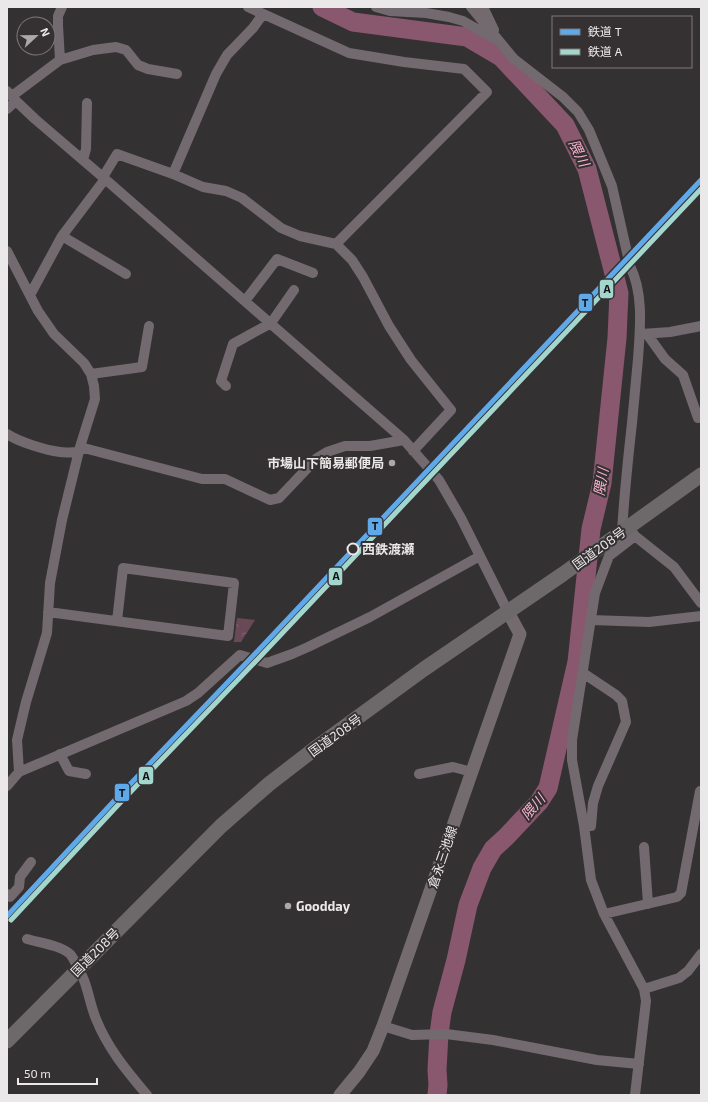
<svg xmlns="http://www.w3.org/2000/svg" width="708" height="1102" font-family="'Exo 2','Noto Sans JP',sans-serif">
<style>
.park{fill:url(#park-crowns)}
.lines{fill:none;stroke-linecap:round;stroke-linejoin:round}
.river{stroke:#8a586e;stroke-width:19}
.minor{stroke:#726a6e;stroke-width:10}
.major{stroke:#746b6e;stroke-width:13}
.highway{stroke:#6d6869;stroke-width:15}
.rail-1-casing{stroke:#353032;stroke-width:8}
.rail-2-casing{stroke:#353032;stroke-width:8}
.rail-1{stroke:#60a9e9;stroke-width:5}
.rail-2{stroke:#a3d6cc;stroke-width:5}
.poi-dot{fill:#aba8a9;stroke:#353032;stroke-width:1.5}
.stop-dot{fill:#353032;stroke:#ebe8e9;stroke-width:2}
.labels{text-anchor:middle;stroke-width:4;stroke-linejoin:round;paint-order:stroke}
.poi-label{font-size:13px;font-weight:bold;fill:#ebe8e9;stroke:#353032;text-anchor:end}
.street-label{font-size:13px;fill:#ebe8e9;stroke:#353032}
.stop-label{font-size:13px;font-weight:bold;fill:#ebe8e9;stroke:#353032;text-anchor:start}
.water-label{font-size:14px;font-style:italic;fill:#fab5d2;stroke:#353032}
.line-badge{stroke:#353032;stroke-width:1.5}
.pale-badge-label{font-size:11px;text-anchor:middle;font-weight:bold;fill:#111}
</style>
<defs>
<pattern id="park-crowns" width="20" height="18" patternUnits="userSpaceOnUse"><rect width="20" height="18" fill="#6a4957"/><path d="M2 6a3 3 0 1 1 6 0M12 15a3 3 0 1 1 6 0" fill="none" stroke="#7f636f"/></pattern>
</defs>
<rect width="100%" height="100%" fill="#343132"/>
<path class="park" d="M237 618 255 620 241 642H234Z"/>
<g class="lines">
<path class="river" d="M322 7 353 22 467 37 501 57 565 125 587 169 619 293 617 338 602 483 591 529 577 662 548 788 539 802 506 837 493 849 482 868 468 905 456 960 442 1012 439 1034 437 1070 438 1085 437 1095"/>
<path class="minor" d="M248 7 349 53 404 62 464 69 487 92 336 244
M376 7 390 11 426 13 449 17 463 21 493 38
M471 7 514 59 563 97 578 112 589 130 612 186 630 266C644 294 640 329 638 359 636 380 634 401 632 423 628 459 624 496 622 532
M483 7 494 30
M60 60 93 50 116 47 126 50 138 65 148 69 177 74
M7 91 16 101 35 119 105 179 404 440 439 480 461 518 508 612
M12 96 60 60 58 25V16L62 7
M7 109 16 101
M83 160 86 149 87 103
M173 174 216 74 227 55 253 28 263 14
M103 177 117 154 173 174 203 187 226 191 242 198 281 228 300 236 336 244 352 260 363 277 389 326 411 360 451 410 413 451
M62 236 126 274
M7 251 38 311 54 334 84 363 91 374 94 386 95 399 80 447 62 520 50 583 47 633 26 702 17 740 19 772
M30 295 62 236 105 179
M245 301 277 259 313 273
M642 334 670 332 701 326
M647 334 665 359 683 375 698 418
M91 374 142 367 149 326
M226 386 221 381 233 344 271 323 294 290
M7 434C19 442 45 450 60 452 66 453 73 452 79 452
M80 447 202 479H225L270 500 279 498 317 458 327 452 345 446H370L404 440
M631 530 635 536 674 567 701 603
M48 612 228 636 234 583 123 568 117 621
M591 620 649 622 701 616
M583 673 616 695 622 701 626 722 598 786 593 803 591 826H584
M60 754 69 771 86 774
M419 774 453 767 472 772
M7 786 19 772 186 701 198 693 240 655 267 663 292 654 308 647 370 617 480 556
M644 847 648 904
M7 894 10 897 19 887 20 877 31 862
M604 914 677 897 681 893 700 791
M27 939C41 943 59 945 70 954 72 956 74 960 75 962 88 982 88 999 96 1019 108 1049 127 1071 147 1095
M644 989 679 978 688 971 701 954
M383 1026 412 1035 446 1034 493 1040 597 1060 639 1064
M635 1095 646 1001 644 989 604 914 591 880 584 826 572 760V740L595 593 609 556 635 536"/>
<path class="major" d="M340 1095 359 1072 373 1051 383 1026 520 634 508 612"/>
<path class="highway" d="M7 1041 221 826 269 784 317 747 424 669 563 574 701 475"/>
<defs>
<path id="rail-1" d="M7 916 114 801 251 658 701 180"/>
<path id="rail-2" d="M11 920 118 805 255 662 701 189"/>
</defs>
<use href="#rail-1" class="rail-1-casing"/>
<use href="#rail-2" class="rail-2-casing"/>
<use href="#rail-1" class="rail-1"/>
<use href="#rail-2" class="rail-2"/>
</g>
<g class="poi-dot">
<circle cx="392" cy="463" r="4"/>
<circle cx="288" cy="906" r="4"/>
</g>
<circle class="stop-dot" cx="353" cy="549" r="5.5"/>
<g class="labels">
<g class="poi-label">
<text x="384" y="468">市場山下簡易郵便局</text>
<text x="296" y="911" text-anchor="start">Goodday</text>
</g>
<g class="street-label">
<text transform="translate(599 548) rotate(-36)" y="5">国道208号</text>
<text transform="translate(335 735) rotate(-36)" y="5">国道208号</text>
<text transform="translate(442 857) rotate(-71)" y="5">倉永三池線</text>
<text transform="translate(95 952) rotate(-45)" y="5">国道208号</text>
</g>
<g class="stop-label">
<text x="362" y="554">西鉄渡瀬</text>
</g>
<g class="water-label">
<text transform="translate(579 153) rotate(64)" y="5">隈川</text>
<text transform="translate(601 482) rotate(-81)" y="5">隈川</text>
<text transform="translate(533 807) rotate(-49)" y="5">隈川</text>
</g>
</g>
<g class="line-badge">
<rect x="599" y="279" width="15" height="20" rx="4" fill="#a3d6cc"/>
<rect x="578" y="293" width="15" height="19" rx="4" fill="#60a9e9"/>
<rect x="367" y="517" width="16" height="19" rx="4" fill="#60a9e9"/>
<rect x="328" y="567" width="15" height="19" rx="4" fill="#a3d6cc"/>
<rect x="138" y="766" width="16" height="19" rx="4" fill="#a3d6cc"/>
<rect x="114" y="783" width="16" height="19" rx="4" fill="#60a9e9"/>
</g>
<g class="pale-badge-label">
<text x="607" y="293">A</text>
<text x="585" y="307">T</text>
<text x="375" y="530">T</text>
<text x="336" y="580">A</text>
<text x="146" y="780">A</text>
<text x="122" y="797">T</text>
</g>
<rect width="708" height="1102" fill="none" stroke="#ebe8e9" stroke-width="16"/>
<rect x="552" y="16" width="140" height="52" fill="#353032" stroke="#7e7a7b"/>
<rect x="560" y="29" width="20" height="6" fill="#60a9e9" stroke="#7e7a7b"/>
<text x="588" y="36" font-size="12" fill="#ebe8e9">鉄道 T</text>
<rect x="560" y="49" width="20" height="6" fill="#a3d6cc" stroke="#7e7a7b"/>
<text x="588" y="56" font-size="12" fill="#ebe8e9">鉄道 A</text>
<g transform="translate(36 36) rotate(68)"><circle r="19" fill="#353032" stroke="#7e7a7b"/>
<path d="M0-3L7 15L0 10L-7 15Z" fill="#aba8a9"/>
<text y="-6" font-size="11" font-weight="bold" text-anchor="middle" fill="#ebe8e9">N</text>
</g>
<path d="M18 1078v6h79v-6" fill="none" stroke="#ebe8e9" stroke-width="2"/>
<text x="24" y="1078" font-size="12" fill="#ebe8e9" stroke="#353032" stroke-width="3" paint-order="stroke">50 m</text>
</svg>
